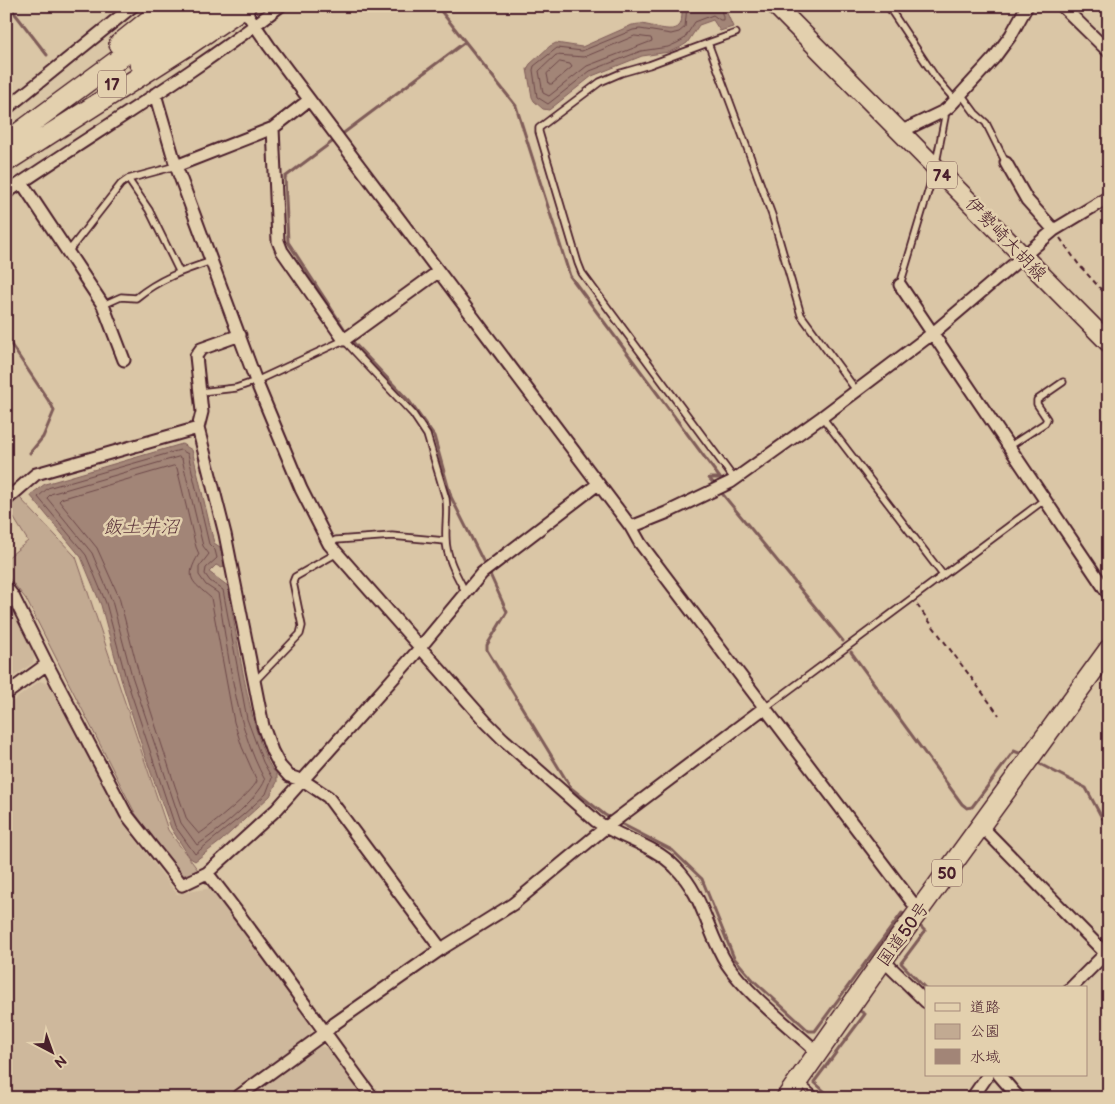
<svg xmlns="http://www.w3.org/2000/svg" width="1115" height="1104" font-family="'Balsamiq Sans','Klee One',sans-serif">
<style>
.built{fill:#ceb89c}
.green{fill:#c2aa92;stroke:#86645e}
.water{fill:#a28577;stroke:#7f5c59}
.lines{fill:none;stroke-linecap:round;stroke-linejoin:round}
.shore{stroke:#6d4849;stroke-width:1}
.stream{stroke:#7f5c59;stroke-width:3}
.service-casing{stroke:#4a1f2b;stroke-width:9}
.minor-casing{stroke:#4a1f2b;stroke-width:15}
.primary-casing{stroke:#4a1f2b;stroke-width:21}
.trunk-casing{stroke:#4a1f2b;stroke-width:22}
.path{stroke:#4a1f2b;stroke-width:2;stroke-dasharray:5 4;stroke-linecap:butt}
.service{stroke:#e3d0ae;stroke-width:5.5}
.minor{stroke:#e3d0ae;stroke-width:11}
.primary{stroke:#e3d0ae;stroke-width:18}
.trunk{stroke:#e3d0ae;stroke-width:19}
.labels{text-anchor:middle;stroke-width:5;stroke-linejoin:round;paint-order:stroke}
.shield{fill:#e3d0ae;stroke:#785452;stroke-width:1}
.shield-label{font-size:16px;font-weight:bold;fill:#4a1f2b}
.street-label{font-size:18px;fill:#4a1f2b;stroke:#e3d0ae}
.water-label{font-size:19px;font-style:italic;fill:#60383e;stroke:#e3d0ae}
</style>
<rect width="100%" height="100%" fill="#dac6a6"/>
<filter id="ink" filterUnits="userSpaceOnUse"><feTurbulence type="fractalNoise" baseFrequency=".02" numOctaves="2"/><feDisplacementMap in="SourceGraphic" scale="10" xChannelSelector="R" yChannelSelector="G"/><feConvolveMatrix kernelMatrix="1 2 1 2 8 2 1 2 1" color-interpolation-filters="sRGB"/></filter>
<g filter="url(#ink)">
<path class="built" d="M6 599 35 652 33 663 6 682Z
M40 681 50 685 124 824 177 894 211 888 311 1026V1035L226 1098H6V706Z
M317 1046 328 1048 365 1098H248Z"/>
<path class="green" d="M20 498 76 557 168 830 198 870 182 876 135 813 26 599 6 574V559L28 541 7 507Z"/>
<path class="water" d="M683 6H724L733 27 720 31 713 20 699 25 687 43 679 48 669 52 642 56 592 76 549 110 543 109 534 101 532 97 527 69 530 64 550 46 556 43 582 47 632 25C634 25 637 24 640 24 649 24 672 34 679 26 683 22 681 12 683 6Z
M182 444 192 450 214 543 220 547 224 566 222 568 216 565 209 572 228 586C234 620 253 757 277 774V782L270 796 221 841 195 861 190 858 171 828 145 756 121 679 101 605 81 557 30 495 45 484Z"/>
<g class="lines">
<path class="shore" d="M687 6 685 27 679 32 671 34 640 29 633 30 582 51 557 48 534 66 533 70 537 97 548 104 590 71 641 51 668 47 677 43 684 39 695 22 713 15 720 20H723V17L720 6
M635 36 651 38 652 41 587 66 549 96 543 93 539 71 556 55 584 57Z
M560 62 570 64 572 67 552 84H549L547 74Z
M181 450 188 454 209 544 215 550 217 558 206 568 205 574 210 581 223 590 247 719 263 762 272 778 266 794 243 815 195 854 175 826 126 678 106 603 86 555 38 497 48 488Z
M179 457 182 459 203 546 209 554 199 567V575L206 585 218 593C229 654 235 726 265 780 259 798 214 835 197 845L181 823 132 676 112 601 92 553 47 498 51 494Z
M174 466 177 468 196 547 199 554C184 579 192 581 211 598L234 722 242 747 257 781C252 793 211 826 199 834L187 820 175 786 139 674 119 597 97 548 59 501 61 499Z"/>
<path class="stream" d="M9 6 47 55
M437 6 516 106 570 276 720 478H709L716 486
M341 135 465 42
M336 139 285 177 288 242 353 342 410 402 434 436 451 497 486 567
M6 337 52 406 54 411 43 437 30 453
M720 491 843 641
M489 572 507 612 487 645V650L571 788 605 815 613 819
M851 652 962 804 967 808 972 807 1014 751 1024 755
M1036 762 1086 788 1101 816 1109 826
M618 822 672 850 702 879 734 958 754 981 809 1031H815L902 913 905 915
M921 927 925 931 901 963 926 989
M1063 988 1097 954
M832 1098 814 1082 865 1014 860 1011"/>
<defs>
<path id="service" d="M888 6 936 78 955 100
M708 43 736 33
M961 94 975 113 986 123 1006 163
M936 163 945 117 944 111
M128 179 149 210 179 271
M68 252 121 184 128 179 176 166
M900 285 934 172
M103 305 121 297 136 298C159 279 184 270 212 261
M200 392 236 388 256 381 344 340 413 414 427 435 446 499C448 513 445 525 446 539 446 557 457 576 465 591
M822 417 943 575
M1010 446 1045 423 1047 419 1037 404V400L1063 382
M735 480 582 273 578 263 539 132V128L600 82 621 73 649 65 708 43 772 215 801 315 856 390
M329 544 336 540 392 536 445 541
M254 682 300 634 302 626 293 582 295 577 337 553
M765 708 1044 500
M801 1083 818 1098"/>
<path id="minor" d="M1062 6 1109 52
M248 15 269 46 631 527 640 543 912 902 920 909
M155 94 176 166 256 381 301 489 329 544 486 722 503 739 596 821C621 839 653 844 675 867 705 897 706 931 727 964 747 994 790 1027 817 1052
M6 109 133 6
M273 128 278 241 282 251 344 340 438 272
M900 132 944 111 950 106 994 58 1011 35 1027 6
M1006 163 1027 200 1054 230
M176 166 273 128 309 100
M22 183 103 305 124 360
M6 193C97 131 193 74 280 6
M900 285 1109 595
M240 335 201 349 196 356 202 412 198 428 225 534 263 726 272 751 280 766 289 776 304 781 328 797 441 949
M6 500 36 474 198 428
M631 527 666 513 731 482 822 417 933 333 1054 230 1109 197
M6 587 13 596 47 664 126 814 182 885 207 873 277 809 414 655 482 573 598 484
M6 694 47 664
M981 826 1109 957
M207 873C265 946 317 1023 373 1098
M883 960 926 1002
M1071 988 1109 950
M999 1075 1019 1098
M236 1098 325 1033 334 1024 441 949 513 904 605 828 764 708
M972 1098 988 1075"/>
<path id="primary" d="M776 6 1109 343"/>
<path id="trunk" d="M119 44 166 6
M139 63 217 6
M6 142 191 6
M6 162 189 45 246 6
M786 1098 883 960 1109 649"/>
</defs>
<use href="#service" class="service-casing"/>
<use href="#minor" class="minor-casing"/>
<use href="#primary" class="primary-casing"/>
<use href="#trunk" class="trunk-casing"/>
<path class="path" d="M1060 238 1079 265 1109 298
M917 605 999 715"/>
<use href="#service" class="service"/>
<use href="#minor" class="minor"/>
<use href="#primary" class="primary"/>
<use href="#trunk" class="trunk"/>
</g>
</g>
<g class="labels">
<g class="shield">
<rect x="98" y="70.5" width="28" height="27" rx="4"/>
<rect x="927" y="161.5" width="30" height="27" rx="4"/>
<rect x="932" y="859.5" width="30" height="27" rx="4"/>
</g>
<g class="shield-label">
<text x="112" y="90">17</text>
<text x="942" y="181">74</text>
<text x="947" y="879">50</text>
</g>
<g class="street-label">
<text transform="translate(1006 239) rotate(46)" y="6">伊勢崎大胡線</text>
<text transform="translate(903 934) rotate(-54)" y="6">国道50号</text>
</g>
<g class="water-label">
<text x="141" y="533">飯土井沼</text>
</g>
</g>
<rect width="1115" height="1104" fill="none" stroke="#e3d0ae" stroke-width="25"/>
<rect x="12" y="12" width="1090" height="1079" fill="none" stroke="#4a1f2b" stroke-width="2" filter="url(#ink)"/>
<rect x="925" y="986" width="162" height="90" fill="#e3d0ae" stroke="#a6897a"/>
<rect x="935" y="1003" width="25" height="8" fill="#e3d0ae" stroke="#a6897a"/>
<text x="970" y="1012" font-size="15" fill="#4a1f2b">道路</text>
<rect x="935" y="1024" width="25" height="15" fill="#c2aa92" stroke="#a6897a"/>
<text x="970" y="1036" font-size="15" fill="#4a1f2b">公園</text>
<rect x="935" y="1049" width="25" height="15" fill="#a28577" stroke="#a6897a"/>
<text x="970" y="1062" font-size="15" fill="#4a1f2b">水域</text>
<g transform="translate(52 1052) rotate(139)" stroke="#e3d0ae" stroke-width="4" paint-order="stroke">
<path d="M0-4L9 19L0 12L-9 19Z" fill="#4a1f2b"/>
<text y="-8" font-size="14" font-weight="bold" text-anchor="middle" fill="#4a1f2b">N</text>
</g>
</svg>
